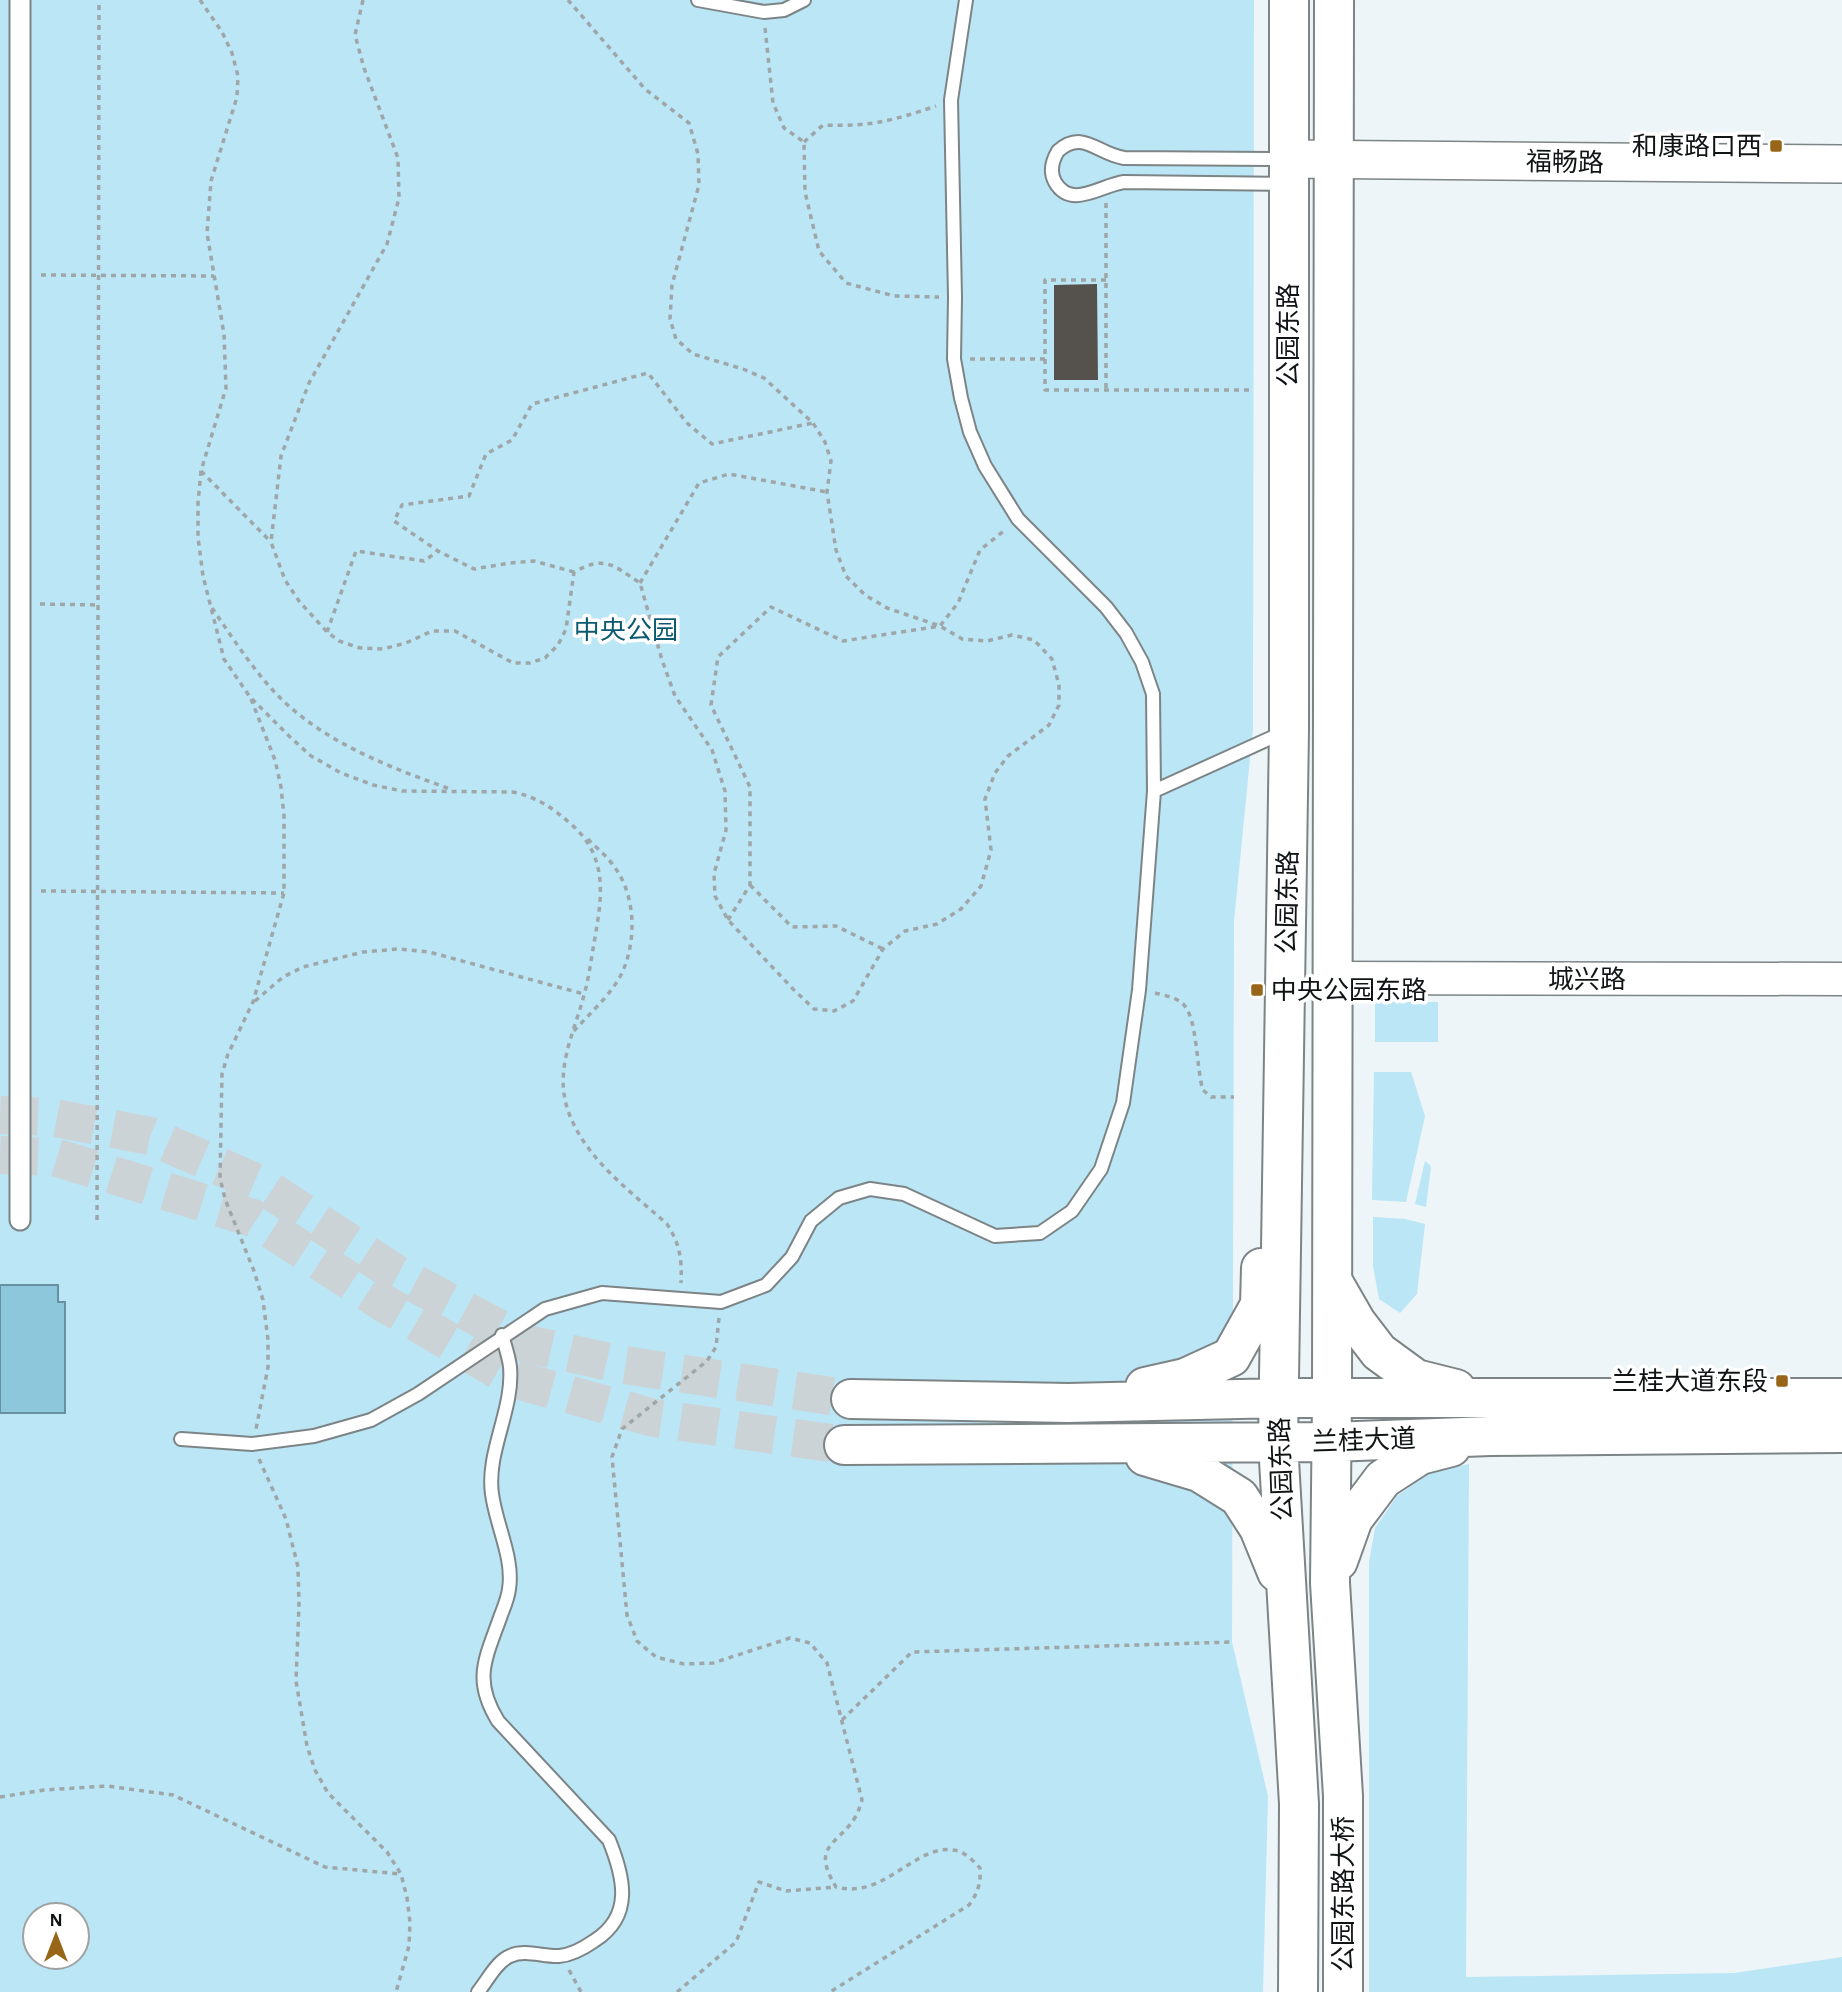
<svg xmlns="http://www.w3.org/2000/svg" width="1842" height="1992" font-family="'Alegreya Sans','Noto Sans SC',sans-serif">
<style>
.green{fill:#bae6f6;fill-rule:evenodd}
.water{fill:#8dc7dc;stroke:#6891a0;stroke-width:2}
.building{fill:#55514c}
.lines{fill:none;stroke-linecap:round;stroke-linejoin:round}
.primary-tunnel{stroke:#ccd3d6;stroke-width:38;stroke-dasharray:38 19;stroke-linecap:butt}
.service-casing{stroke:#7d8486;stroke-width:16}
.pedestrian-casing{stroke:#7d8486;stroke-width:23}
.tertiary-casing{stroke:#7d8486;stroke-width:35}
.secondary-casing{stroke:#7d8486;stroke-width:40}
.primary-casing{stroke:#7d8486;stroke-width:42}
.path{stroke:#9fa6a8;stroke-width:3.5;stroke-dasharray:5 5;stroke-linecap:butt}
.service{stroke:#fff;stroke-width:12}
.pedestrian{stroke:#fff;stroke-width:19}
.tertiary{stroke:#fff;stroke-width:32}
.secondary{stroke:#fff;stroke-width:37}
.primary{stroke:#fff;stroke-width:38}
.poi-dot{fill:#976618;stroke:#fff;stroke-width:2.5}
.labels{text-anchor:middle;stroke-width:7;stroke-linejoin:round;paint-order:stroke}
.poi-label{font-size:26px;fill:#111415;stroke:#fff;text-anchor:end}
.street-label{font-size:26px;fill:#111415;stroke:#fff}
.park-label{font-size:26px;fill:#0c5a70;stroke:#fff}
</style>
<rect width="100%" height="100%" fill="#edf5f8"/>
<path class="green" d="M0 0H1254L1253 728 1234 921 1232 1642 1268 1796 1263 1992H0ZM35 1915H77V1957H35Z
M1375 1002H1438V1042H1375Z
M1374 1072H1411L1425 1116 1406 1202 1372 1200Z
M1425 1161 1431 1166 1426 1207 1415 1204Z
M1373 1217 1405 1219 1425 1224 1417 1294 1400 1313 1379 1299 1373 1266Z
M1469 1464 1466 1977 1734 1973 1842 1957V1992H1369V1562L1375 1528 1397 1496 1431 1472Z"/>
<path class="water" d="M0 1285H58V1302H65V1413H0Z"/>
<path class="building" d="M1097 284 1098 380H1054V285Z"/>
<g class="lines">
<path class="primary-tunnel" d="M0 1115 50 1117 150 1136 262 1185 395 1273 528 1344 618 1364 851 1399
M0 1155 54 1157 253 1218 387 1305 513 1379 654 1418 844 1445"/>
<defs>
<path id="service" d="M698 0 764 12 784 10 804 0
M1284 184 1124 182C1101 185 1071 210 1055 182 1049 171 1052 161 1058 151 1083 129 1097 154 1124 158L1284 159
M1154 791 1284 732
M181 1439 252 1444 314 1436 371 1420 418 1394 545 1309 602 1293 721 1302 766 1285 792 1257 811 1221 839 1198 870 1189 904 1194 995 1236 1040 1233 1072 1211 1101 1169 1123 1103 1139 990 1154 791 1153 694 1142 662 1126 633 1106 607 1018 519 985 466 970 432 961 398 954 359 955 297 951 100 966 0
M478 1992C487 1981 497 1961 510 1956 525 1949 544 1957 559 1956 571 1955 584 1948 594 1941 634 1916 624 1877 609 1840L498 1721C472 1679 486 1658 501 1615 504 1607 508 1598 509 1589 514 1558 496 1525 492 1494 486 1452 514 1409 510 1367 509 1357 505 1346 502 1335"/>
<path id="pedestrian" d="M20 0V1220"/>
<path id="tertiary" d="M1332 978 1842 979"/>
<path id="secondary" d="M1288 159 1842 164"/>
<path id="primary" d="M1289 0V730L1278 1443 1299 1804 1298 1992
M1334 0 1332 1399 1330 1583 1343 1796V1992
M1333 1282 1356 1322 1379 1352 1416 1379 1456 1389
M1145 1387 1185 1378 1231 1357 1260 1305 1261 1268
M851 1399 1068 1403 1279 1398H1842
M844 1445 1331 1442 1490 1436 1842 1433
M1145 1456 1199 1472 1239 1497 1259 1528 1277 1572
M1338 1561 1353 1519 1383 1479 1420 1455 1451 1447"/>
</defs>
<use href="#service" class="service-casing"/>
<use href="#pedestrian" class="pedestrian-casing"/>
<use href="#tertiary" class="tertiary-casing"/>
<use href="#secondary" class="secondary-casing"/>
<use href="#primary" class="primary-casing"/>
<path class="path" d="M200 0 222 32 232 53 238 76 237 97 211 181 207 233 224 334 226 388 201 471 198 503V537L203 576 224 659 250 697 289 736 311 756 341 773 373 785 402 791 513 792C537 797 553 808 572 825 609 858 602 898 594 943 591 960 589 978 584 995 575 1030 556 1066 566 1104 580 1155 629 1190 667 1224 680 1244 682 1259 681 1283
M363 0 355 35 364 68 398 158 399 198 387 244 309 383 281 456 271 542 285 580 299 601 327 632 339 641 360 648 383 649 406 643 432 631H455L513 663H530L545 658 558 645 566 629 574 572C605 555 613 565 640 583L662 660 675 696 712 750 725 791 726 830 714 874 715 896 728 920 792 988 814 1009 834 1011 853 1001 883 949 905 931 937 924 961 909 981 886 991 850 985 799 995 773 1008 756 1049 725 1059 705V685L1052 659 1034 640 1012 635 987 641 962 639 940 626 887 608 865 595 846 576 836 550 827 492 831 461 825 442 813 423 764 378 743 369 693 354 676 339 670 319 672 285 699 185 698 154 689 123 645 89 568 0
M765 28 773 103 784 128 804 142 805 192 819 251 846 283 894 296 939 297
M804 142 823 125C869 127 892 121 936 106
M1106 203V390
M41 275 214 276
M1106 280H1045V390H1254
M970 359H1045
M201 471 271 542
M574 572 534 561 510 563 474 569 438 551 394 521 402 505 469 496 486 454 512 440 532 404 648 373 687 423 712 444 813 423
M640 583 699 483 729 474 827 492
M40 604 98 605
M212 608C230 634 248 662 269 686 315 739 386 766 450 789
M327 632 356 551 424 561 438 551
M251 699 275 760 281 787 284 816V893L253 1002 228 1054 222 1074 220 1178 225 1199 254 1271 263 1300 268 1340V1367L256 1429
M750 885 792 927 836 926 883 949
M41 891 284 893
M728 920 750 885V787L711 705 718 657 771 607 843 641 940 626 958 603 980 550 1005 530
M1155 993C1163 995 1175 997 1182 1003 1198 1016 1196 1069 1203 1090L1211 1097H1234
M255 1001 283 977 303 967 363 952 398 949 429 952 584 994
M574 1031C589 1014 611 995 622 973 637 940 636 894 613 865 606 855 595 847 587 838
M97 1220 99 0
M719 1318 716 1347 707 1361 622 1429 612 1457 627 1615 637 1641 656 1657 684 1664 713 1663 790 1638 810 1643 827 1663 862 1800C860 1805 859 1811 856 1816 838 1846 810 1844 836 1887 884 1900 915 1844 953 1850 965 1851 973 1861 980 1868 981 1883 978 1893 969 1905L830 1992
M259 1459 286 1519 298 1567 299 1605 296 1681 307 1746 315 1770 328 1793 387 1852 401 1874 407 1898 410 1922 409 1946 396 1992
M842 1720 912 1652 1232 1642
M0 1797 44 1790 107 1786 173 1795 325 1867 400 1874
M569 1970 581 1992
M677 1992 736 1942 759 1882 786 1891 836 1887"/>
<use href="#service" class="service"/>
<use href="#pedestrian" class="pedestrian"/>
<use href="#tertiary" class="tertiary"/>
<use href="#secondary" class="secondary"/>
<use href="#primary" class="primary"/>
</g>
<g class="poi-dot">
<rect x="1769" y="139" width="14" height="14" rx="3.5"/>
<rect x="1250" y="983" width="14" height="14" rx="3.5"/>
<rect x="1775" y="1374" width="14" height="14" rx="3.5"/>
</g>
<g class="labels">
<g class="poi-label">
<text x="1762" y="155">和康路口西</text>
<text x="1271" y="999" text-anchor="start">中央公园东路</text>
<text x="1768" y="1390">兰桂大道东段</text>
</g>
<g class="street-label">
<text transform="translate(1565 162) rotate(1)" y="9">福畅路</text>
<text transform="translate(1288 335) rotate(-90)" y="9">公园东路</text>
<text transform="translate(1287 902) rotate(-89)" y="9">公园东路</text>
<text x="1587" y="988">城兴路</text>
<text transform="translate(1364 1440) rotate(-2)" y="9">兰桂大道</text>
<text transform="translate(1281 1469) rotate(-92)" y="9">公园东路</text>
<text transform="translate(1343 1894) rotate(-90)" y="9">公园东路大桥</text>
</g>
<g class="park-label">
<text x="626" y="639">中央公园</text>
</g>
</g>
<g transform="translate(56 1936)"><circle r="33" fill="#ffffff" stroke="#a0a1a1" stroke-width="2"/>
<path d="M0-5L12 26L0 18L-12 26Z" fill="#976618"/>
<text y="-10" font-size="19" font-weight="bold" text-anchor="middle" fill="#111415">N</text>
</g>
</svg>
